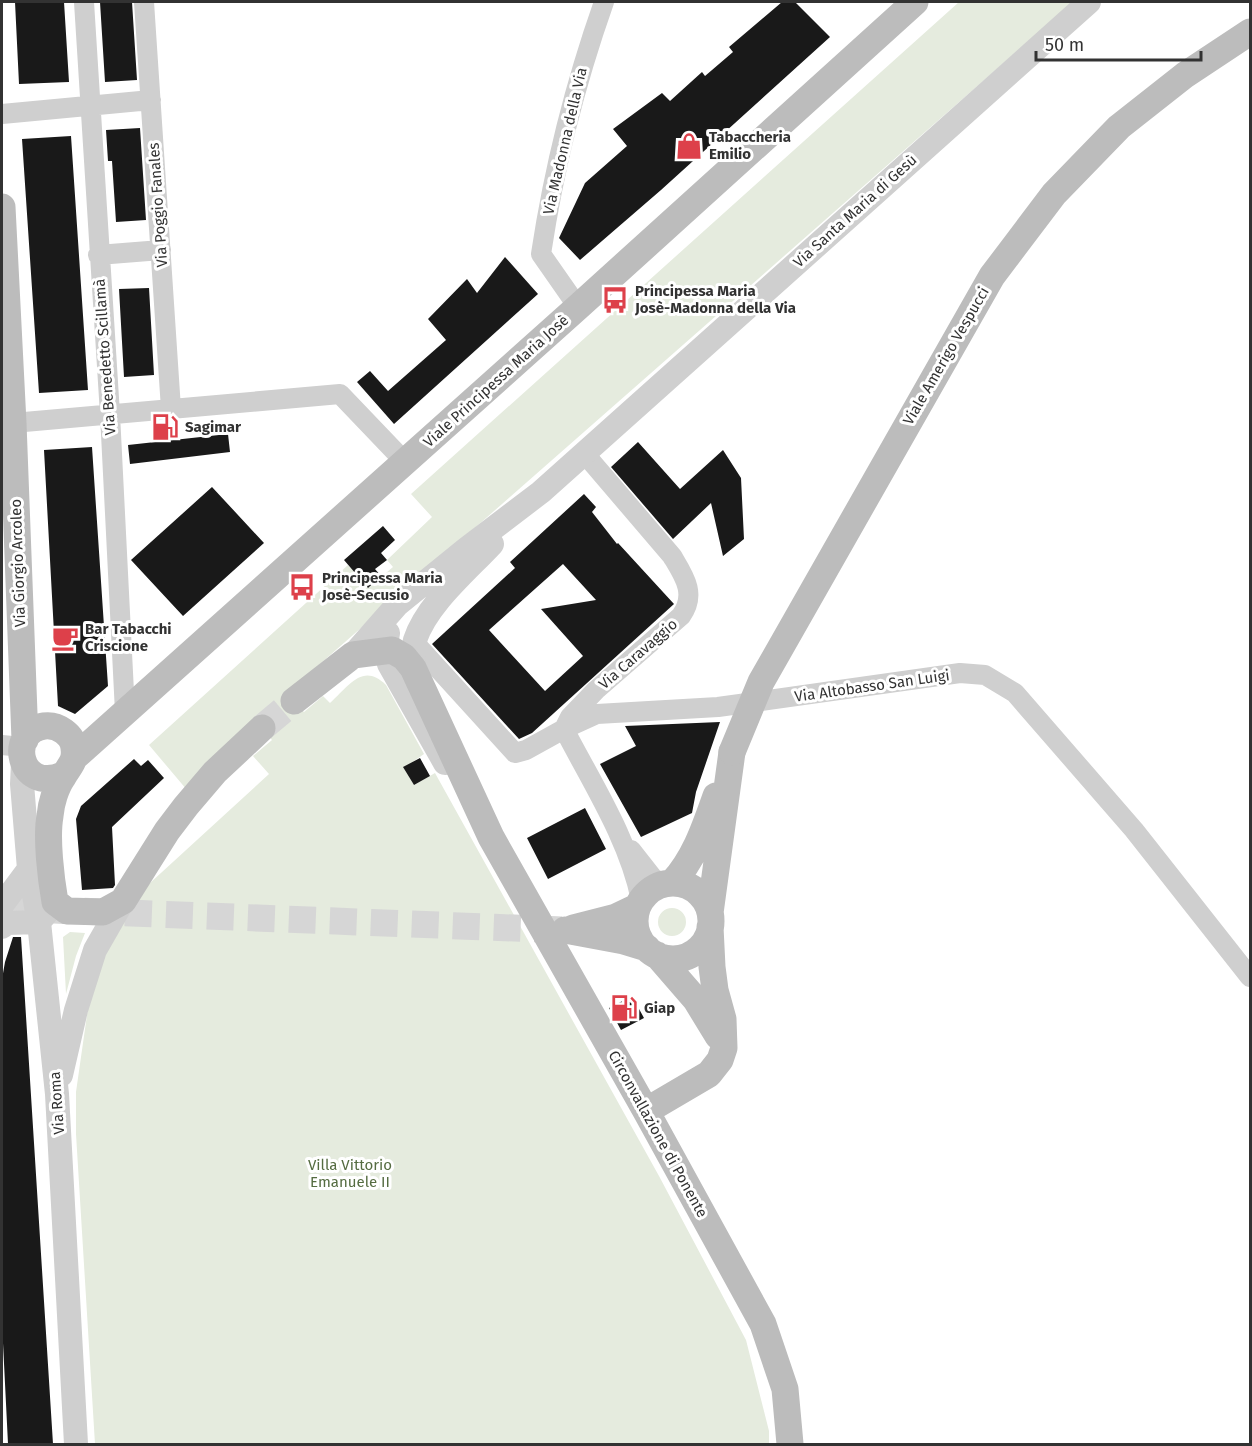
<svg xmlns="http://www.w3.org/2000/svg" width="1252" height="1446" font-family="'Fira Sans',sans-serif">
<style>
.green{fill:#e5ebde}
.building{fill:#191919;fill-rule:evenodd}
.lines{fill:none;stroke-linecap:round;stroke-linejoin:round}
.secondary-tunnel{stroke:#d6d6d6;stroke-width:27;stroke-dasharray:27 14;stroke-linecap:butt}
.minor{stroke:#cfcfcf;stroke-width:20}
.tertiary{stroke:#cfcfcf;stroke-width:24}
.secondary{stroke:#bcbcbc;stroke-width:27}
.secondary-bridge{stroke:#bcbcbc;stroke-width:27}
.labels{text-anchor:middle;stroke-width:6;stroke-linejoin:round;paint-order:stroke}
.poi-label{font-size:15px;font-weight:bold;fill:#323232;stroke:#fff;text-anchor:start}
.street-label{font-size:15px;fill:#323232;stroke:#fff}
.park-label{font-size:15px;fill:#556c41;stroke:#fff}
</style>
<rect width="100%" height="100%" fill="#fff"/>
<path class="green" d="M959 2H1073L287 693 304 712 323 696 330 703C349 686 363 662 386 685L424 754 404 768 414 785 435 773 659 1176 746 1340 769 1431V1444H95L76 1134V1092L90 994 106 951 131 907 150 883 269 774 253 756 272 740 256 722 187 790 149 745 348 565 368 588 393 567 387 560 432 517 411 494Z
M658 922a14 14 0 1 1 28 0a14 14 0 1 1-28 0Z
M70 932 85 933 76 956 66 994 63 937Z"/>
<path class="building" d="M15 2H64L69 82 19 84Z
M100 2H132L137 80 105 82Z
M782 2H795L830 37 661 190 580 260 559 238 585 183 627 146 613 129 662 93 670 101 702 72 705 76 733 52 729 47Z
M140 128 146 220 116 222 112 161H108L106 130Z
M71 136 88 390 39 393 22 139Z
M505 257 538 294 394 424 357 382 370 371 388 391 446 340 428 319 467 279 477 293Z
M149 288 154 375 124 377 119 289Z
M228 434 230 452 130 464 128 445Z
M638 442 680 489 723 450 741 478 744 539 723 556 711 503 673 539 611 467Z
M92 447 108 686 75 714 58 706 44 450Z
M212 487 264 543 183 616 131 560Z
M584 494 596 507 592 512 617 544 618 543 674 604 532 733 519 739 432 644 515 568 510 562ZM563 564 596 600 541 609 583 656 545 691 489 630Z
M383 526 395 540 381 553 387 560 375 569 381 576 368 588 344 560Z
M720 722 696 792 692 813 641 837 600 764 636 746 625 726Z
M420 758 430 776 414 785 403 767Z
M134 759 141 766 148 760 164 778 112 827 115 885 113 888 82 890 76 819 81 806Z
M585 808 606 849 548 879 527 838Z
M13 937H21L53 1444H8L2 1323V979L5 962Z
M632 996 644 1018 621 1030 609 1008Z"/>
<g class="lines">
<path class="secondary-tunnel" d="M262 728 294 701
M2 908 564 930"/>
<path class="minor" d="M84 2 110 414 125 712
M144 2 171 409
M2 114 151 100
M98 255 161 250
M578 307 541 254C554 168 575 84 604 2
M13 423 340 394 405 462
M584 453 672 556C684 576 697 594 681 616L596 690 570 717 564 729C592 783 629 840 641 900
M414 642 515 753 526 750 564 729 597 714 718 707 960 673 985 675 1015 693 1134 830 1250 977
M2 745 22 747
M631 850 653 878 664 884"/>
<path class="tertiary" d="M388 633 385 651 389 664 445 763
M353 655 397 605 466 549 541 492 1089 2
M413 668C414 659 413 648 415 640 427 604 467 571 492 544
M23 763 22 784 29 869 39 922 57 1094 76 1444
M2 905 29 869
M2 927 7 923 39 922 49 910
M61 1075 76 1010 95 950 123 901"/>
<path class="secondary" d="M2 207 13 423 25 740
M294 701 353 655 392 650 404 657 413 668 491 837 646 1111 763 1324 785 1389 790 1444
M75 757 578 307 915 2
M63 775C18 794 7 731 44 726 58 724 73 735 74 748 76 762 69 766 63 777 56 787 51 803 50 816 46 838 51 879 55 902L67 911 103 912 123 901 167 831 186 806 215 772 262 728
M672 883C695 858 705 827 716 796
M635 921a38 38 0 1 1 76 0a38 38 0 1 1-76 0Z
M710 913 732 752
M573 928 616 917 637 907
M565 930 624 941 647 948
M657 955 696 1000 718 1036
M646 1111 709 1074 720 1060 724 1048 723 1019 715 990 712 967 710 927"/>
<path class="secondary-bridge" d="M732 752 761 682 992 276 1054 194 1119 127 1185 75 1250 32"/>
</g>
<defs>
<symbol id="shop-bare" viewBox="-9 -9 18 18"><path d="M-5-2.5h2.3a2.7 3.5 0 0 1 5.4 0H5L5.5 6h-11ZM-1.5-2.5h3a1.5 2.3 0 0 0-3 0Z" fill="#dd404a" stroke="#fff" stroke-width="2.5" paint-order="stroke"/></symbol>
<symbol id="bus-bare" viewBox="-9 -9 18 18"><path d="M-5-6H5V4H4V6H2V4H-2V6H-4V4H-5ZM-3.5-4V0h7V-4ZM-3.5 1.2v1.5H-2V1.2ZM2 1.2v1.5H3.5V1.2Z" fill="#dd404a" stroke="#fff" stroke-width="2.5" paint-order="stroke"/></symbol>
<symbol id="fuel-bare" viewBox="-9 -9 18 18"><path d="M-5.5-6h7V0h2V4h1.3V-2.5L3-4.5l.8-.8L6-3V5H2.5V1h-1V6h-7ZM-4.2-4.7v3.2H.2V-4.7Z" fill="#dd404a" stroke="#fff" stroke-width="2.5" paint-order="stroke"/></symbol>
<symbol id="cafe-bare" viewBox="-9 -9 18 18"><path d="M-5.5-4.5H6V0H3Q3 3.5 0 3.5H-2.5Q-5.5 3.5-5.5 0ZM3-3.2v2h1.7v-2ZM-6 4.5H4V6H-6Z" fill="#dd404a" stroke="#fff" stroke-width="2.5" paint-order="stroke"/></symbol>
</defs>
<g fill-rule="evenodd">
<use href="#shop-bare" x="670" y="127" width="38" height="38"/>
<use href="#bus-bare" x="596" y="281" width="38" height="38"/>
<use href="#fuel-bare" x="146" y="408" width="38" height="38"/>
<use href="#bus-bare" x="283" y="568" width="38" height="38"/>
<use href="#cafe-bare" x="46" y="619" width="38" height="38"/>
<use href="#fuel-bare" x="605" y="989" width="38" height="38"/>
</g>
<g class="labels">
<g class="poi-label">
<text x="709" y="142">Tabaccheria<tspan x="709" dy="17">Emilio</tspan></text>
<text x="635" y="296">Principessa Maria<tspan x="635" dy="17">Josè-Madonna della Via</tspan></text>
<text x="185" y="432">Sagimar</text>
<text x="322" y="583">Principessa Maria<tspan x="322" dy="17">Josè-Secusio</tspan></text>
<text x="85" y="634">Bar Tabacchi<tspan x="85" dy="17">Criscione</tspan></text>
<text x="644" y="1013">Giap</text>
</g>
<g class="street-label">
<text transform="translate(565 141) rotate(-77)" y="5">Via Madonna della Via</text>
<text transform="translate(158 205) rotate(-94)" y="5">Via Poggio Fanales</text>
<text transform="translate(855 211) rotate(-42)" y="5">Via Santa Maria di Gesù</text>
<text transform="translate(946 356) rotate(-60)" y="5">Viale Amerigo Vespucci</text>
<text transform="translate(105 357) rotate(-94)" y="5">Via Benedetto Scillamà</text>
<text transform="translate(496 381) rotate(-42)" y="5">Viale Principessa Maria Josè</text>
<text transform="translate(18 563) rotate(-92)" y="5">Via Giorgio Arcoleo</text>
<text transform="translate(638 654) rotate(-41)" y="5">Via Caravaggio</text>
<text transform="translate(872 686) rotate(-8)" y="5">Via Altobasso San Luigi</text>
<text transform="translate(57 1103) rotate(-94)" y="5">Via Roma</text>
<text transform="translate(658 1134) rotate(61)" y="5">Circonvallazione di Ponente</text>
</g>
<g class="park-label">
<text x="350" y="1170">Villa Vittorio<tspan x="350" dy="17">Emanuele II</tspan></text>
</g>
</g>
<rect width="1252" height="1446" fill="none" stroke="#323232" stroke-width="6"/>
<path d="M1036 51v9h165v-9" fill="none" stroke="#323232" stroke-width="3"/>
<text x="1045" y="51" font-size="18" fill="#323232" stroke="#ffffff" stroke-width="4.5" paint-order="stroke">50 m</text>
</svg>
